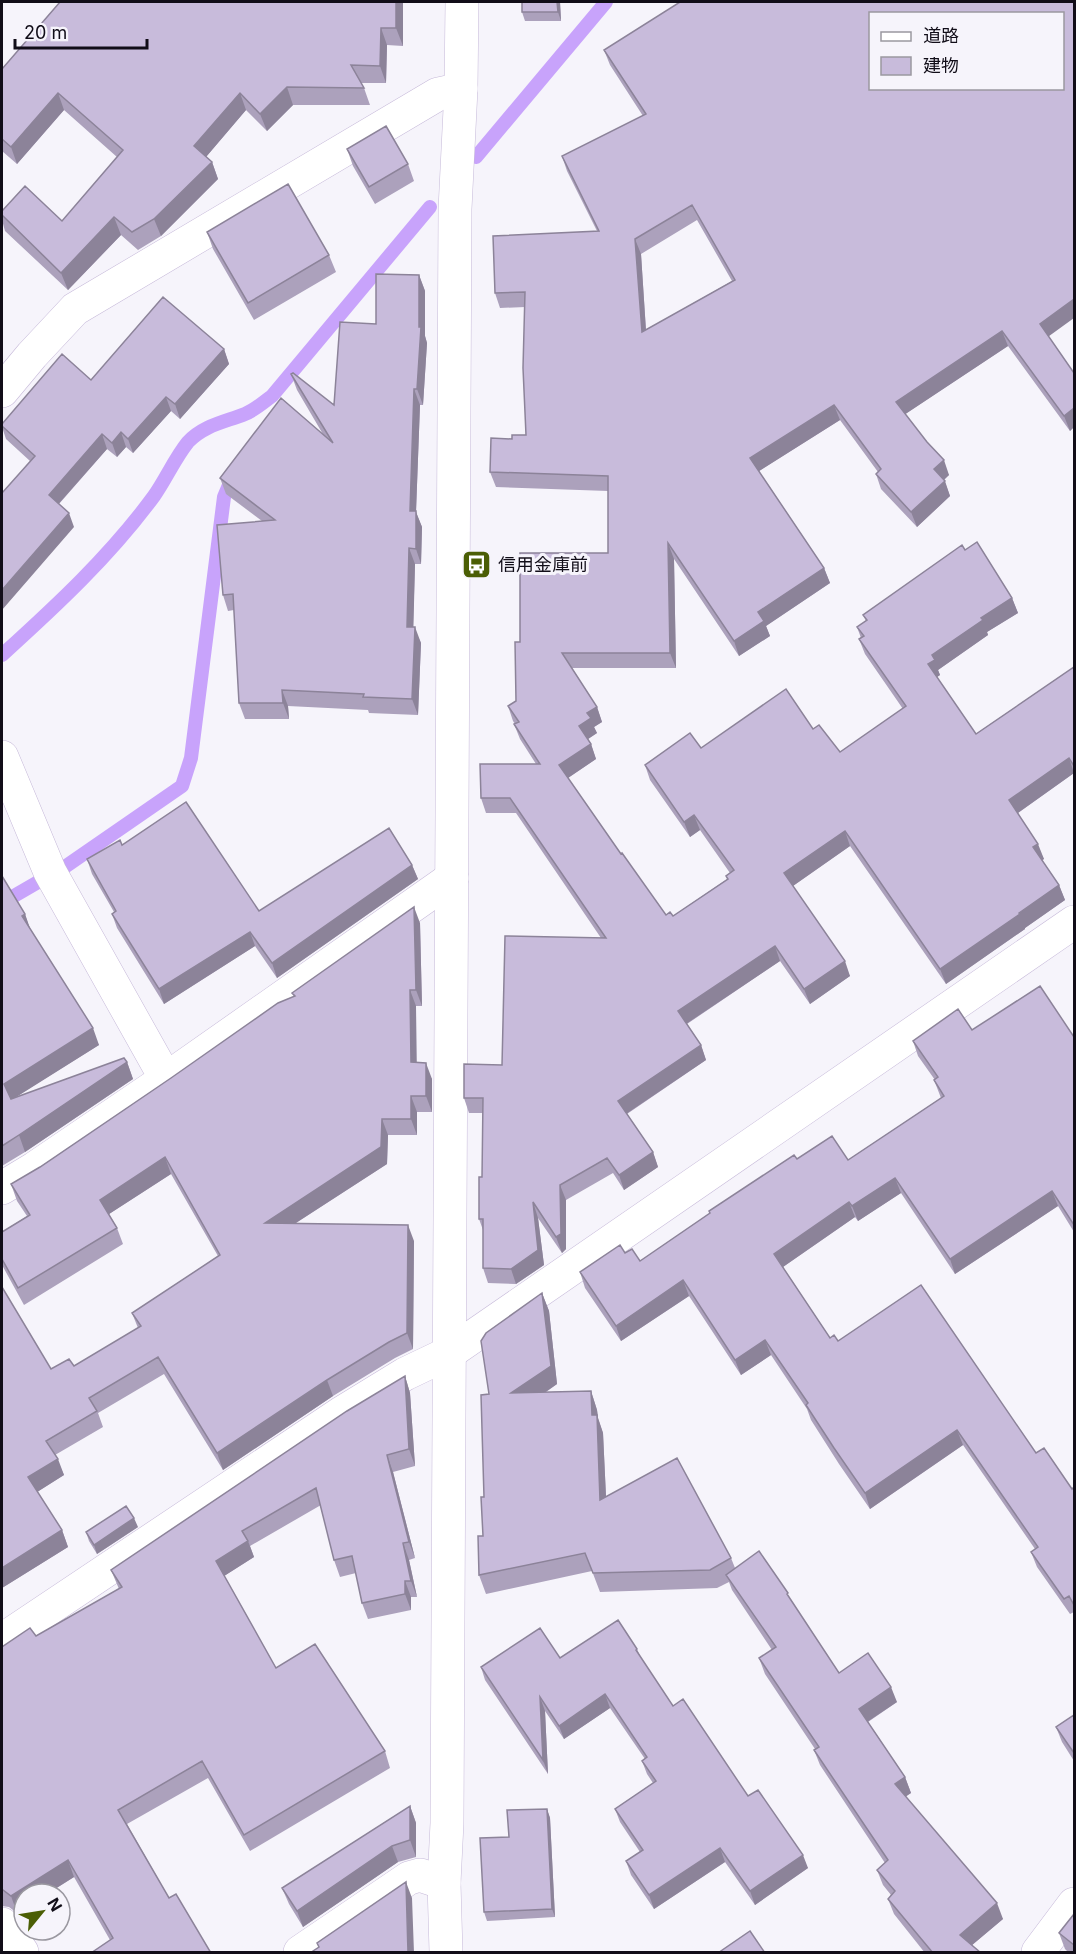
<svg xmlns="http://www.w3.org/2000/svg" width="1076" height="1954" font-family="Inter,'Noto Sans JP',sans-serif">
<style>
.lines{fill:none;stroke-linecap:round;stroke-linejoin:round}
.stream{stroke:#c8a3fb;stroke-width:14}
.minor-casing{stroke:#c6b9d9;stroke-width:34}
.tertiary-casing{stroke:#c6b9d9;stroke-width:34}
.minor{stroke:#fff;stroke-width:33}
.tertiary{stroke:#fff;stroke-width:33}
.wall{fill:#aca1bc;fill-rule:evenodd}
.shaded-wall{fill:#8c8399}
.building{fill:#c8bbdb;stroke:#8c8399;stroke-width:1.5;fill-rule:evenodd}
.labels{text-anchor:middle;stroke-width:6;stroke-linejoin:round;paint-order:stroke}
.poi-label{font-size:18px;fill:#110d18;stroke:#f6f4fb;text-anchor:start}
</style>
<rect width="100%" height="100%" fill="#f6f4fb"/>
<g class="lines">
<path class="stream" d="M476 157 606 2
M2 655C56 606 110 556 154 496 166 479 175 458 188 442 204 425 225 422 245 414 255 410 264 402 272 396L430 207
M56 873 182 786 191 758 224 497 232 478
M2 903 45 878"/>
<defs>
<path id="minor" d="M2 391 32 355 75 309 438 94 461 89
M2 757 50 872 166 1079
M2 1188 35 1168 166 1079 452 878
M2 1640 343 1412 405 1374 449 1353 1074 922
M2 1924 22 1952
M300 1952 409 1878 420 1875 444 1883
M1038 1952 1074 1904"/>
<path id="tertiary" d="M446 1952 444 1883 447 1823 455 209 461 89 462 2"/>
</defs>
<use href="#minor" class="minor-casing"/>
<use href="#tertiary" class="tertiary-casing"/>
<use href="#minor" class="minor"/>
<use href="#tertiary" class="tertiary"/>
</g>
<path class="wall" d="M135 2H403V46L387 45 386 83H361L364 88 370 105H293L267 131 246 110 206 157 212 162 218 179 161 236 138 250 121 235 68 290 5 231 2 220V211L62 221 117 157 64 110 17 164 2 151V69Z
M522 2H560L561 21H525L522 12Z
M604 50 1049 337 1074 373V427L1070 431 1008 346 905 414 949 475 944 480 950 496 917 527 881 489 876 474 878 472 840 420 759 471 824 568 830 583 766 626 770 636 739 656 674 559 676 668H572L597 707 602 722 594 727 597 733 588 739 591 744 596 759 568 778 621 854 666 915 673 916 727 879 726 876 730 873 700 830 690 837 650 780 645 765 701 748 813 729 840 752 903 709 865 654 859 639 861 638 857 627 866 621 863 615 965 550 1012 598 1018 613 987 632 988 635 938 670 940 675 937 677 976 734 1074 667V773L1018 813 1044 859 1042 860 1059 885 1065 900 1025 928V929L946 984 850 846 793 886 850 976 810 1004 780 961 687 1024 701 1045 706 1060 627 1114 653 1152 658 1167 624 1190 613 1173 566 1200V1249L562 1253 538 1218 544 1265 516 1284 488 1283 483 1268V1230L479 1219 482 1177 483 1113H469L464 1098 502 1065 601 938 516 813H486L481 798 536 764 520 739 514 724H515L513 721 508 706 516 701 520 642 608 553V491L496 487 490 472 512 439 526 435 525 307 500 308 495 293 597 231 567 171 562 156 643 116 610 65ZM697 220 732 281 646 330 641 254Z
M347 149 408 164 414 181 375 204 353 166Z
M207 232 329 255 336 272 254 320 213 249Z
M419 275 425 291V336L427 343 423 405H420L416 512 422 527 421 564H415L413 627 421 643 418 715 369 713 368 710 288 706 289 719H245L239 703 234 610 228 611 223 595 262 521 226 494 220 478 324 436 297 390 291 374 334 405 376 324Z
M224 349 229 364 180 419 171 411 133 453 126 447 117 457 107 449 59 504 74 527 30 461 6 439 2 427V424L91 380Z
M122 845 259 911 412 865 418 879 277 978 255 946 164 1004 117 928 112 914 114 912 92 874 87 859Z
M2 876 25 914 30 930 99 1045 12 1099 127 1062 133 1079 25 1152 2 1166Z
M420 923 422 1006H416V1062L432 1079V1112H417V1135H388L387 1164 296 1223 414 1241 413 1349 395 1358 333 1396 223 1470 164 1374 98 1413 103 1427 55 1455 64 1475 37 1492 62 1530 68 1547 2 1588 51 1369 74 1366 138 1328 132 1313 218 1256 171 1174 109 1214 117 1228 123 1244 24 1305 2 1265V1232L27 1216 17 1201 11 1184 40 1167 294 997 292 993Z
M972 1030 1074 1037V1232L1058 1206 955 1274 901 1193 858 1221 855 1217 783 1267 830 1338 838 1341 1036 1453 1072 1489 1074 1487V1612L1070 1614 1037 1567 1031 1552 1035 1549 963 1445 870 1509 839 1464 811 1420 807 1409 771 1355 741 1375 689 1296 621 1341 585 1288 580 1272 625 1253 640 1261 710 1214 709 1211 797 1159 848 1160 941 1098 934 1080H935L918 1056 913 1041Z
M542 1293 549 1311 557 1384 546 1392 591 1391 597 1410 598 1418 603 1433 606 1497 731 1558 735 1568 792 1602 839 1673 897 1702 868 1722 905 1777 911 1793 905 1796 1003 1919 972 1945 981 1953H925L894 1914 888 1899 891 1895 883 1885 877 1870 885 1863 820 1765 814 1750 815 1749 765 1674 759 1658 772 1650 732 1590 729 1582 717 1588 600 1592 592 1571 486 1594 479 1575 483 1536 489 1394Z
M405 1376 410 1393 415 1466 393 1472 415 1558 409 1560 417 1597H411V1610L368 1619 362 1603 356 1573 340 1577 334 1560 321 1505 250 1546 254 1557 224 1576 276 1668 385 1751 390 1768 250 1851 208 1778 127 1824 169 1898 110 1940 74 1877 47 1894H24V1908L17 1913 9 1907 2 1906V1647L36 1636 119 1589 111 1570Z
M138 1527 97 1554 89 1541 86 1532Z
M637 1649 640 1656 673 1706 808 1868 755 1905 725 1862 654 1909 631 1875 626 1861 640 1852 620 1822 615 1809 653 1783 647 1774 642 1761 645 1759 610 1708 564 1739 545 1711 548 1774 485 1680 481 1667Z
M1074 1715V1761L1062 1742 1056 1727Z
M410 1806 416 1823V1857L398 1862 303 1927 289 1904 282 1888Z
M547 1809 550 1818 555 1917 487 1921 484 1912 509 1837Z
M1074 1914V1953H1069L1065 1949 1059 1933Z"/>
<path class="shaded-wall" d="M396 2H403V46L396 28Z
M557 2H560L561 21 558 12Z
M381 28 387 45 386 83 380 66Z
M287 87 293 105 267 131 260 114Z
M58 93 64 110 17 164 11 147Z
M240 93 246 110 200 164 194 146Z
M212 162 218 179 161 236 154 219Z
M114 217 121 235 68 290 61 273Z
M635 239 641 254 647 347 642 332Z
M419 275 425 291V336L427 343 423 405 417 389Z
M1074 299V318L1045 339 1040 324Z
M1002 331 1008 346 901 417 896 402Z
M224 349 229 364 180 419 175 404Z
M414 389 420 405 416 512 422 527 421 564 416 549 410 511Z
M166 397 171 411 133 453 128 439Z
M834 405 840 420 756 473 750 458Z
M1074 408V427L1070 431 1064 416Z
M121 432 126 447 117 457 112 443Z
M102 434 107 449 54 509 49 495Z
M944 460 949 475 939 484 934 469Z
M945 481 950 496 917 527 911 512Z
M69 513 74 527 2 610V590Z
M668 543 674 559 676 668 670 653Z
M409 548 415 564 413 643 407 627Z
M824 568 830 583 766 626 770 636 739 656 734 641 758 612Z
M1012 598 1018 613 987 632 988 635 938 670 940 675 934 679 928 664 932 655 981 618Z
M415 627 421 643 418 715 412 699Z
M282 690 288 706 289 719 283 703Z
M597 707 602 722 594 727 597 733 585 741 579 726 587 713Z
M591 744 596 759 565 780 559 765Z
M1069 758 1074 773 1015 815 1009 800Z
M694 815 700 830 690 837 684 822Z
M845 831 850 846 790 888 784 873Z
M1038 844 1044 859 1039 862 1033 847Z
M412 865 418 879 277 978 272 963Z
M1059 885 1065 900 1025 928V929L946 984 940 969Z
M414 907 420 923 422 1006 416 990Z
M25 914 31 931 22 916Z
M250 932 255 946 164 1004 159 989Z
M775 946 780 961 683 1026 678 1011Z
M845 961 850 976 810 1004 804 989Z
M410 990 416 1006 417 1079 411 1062Z
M93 1028 99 1045 10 1101 4 1084Z
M701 1045 706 1060 623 1116 618 1101Z
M127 1062 133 1079 25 1152 19 1135Z
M426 1063 432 1079V1112L426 1096Z
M411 1096 417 1112V1135L411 1119Z
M382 1119 388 1135 387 1164 271 1239 265 1223Z
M653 1152 658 1167 624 1190 619 1175Z
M165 1157 171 1174 106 1216 100 1200Z
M895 1178 901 1193 858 1221 852 1206Z
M560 1185 566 1200V1249L562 1253 556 1237Z
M1052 1191 1058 1206 955 1274 950 1259Z
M533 1202 538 1218 544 1265 516 1284 511 1269Z
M849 1202 855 1217 780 1269 774 1254Z
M408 1225 414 1241 413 1349 407 1333Z
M683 1280 689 1296 621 1341 616 1326Z
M542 1293 549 1311 557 1384 518 1411 511 1393Z
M765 1340 771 1355 741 1375 735 1360Z
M405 1376 410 1393 415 1466 409 1449Z
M327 1380 333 1396 223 1470 217 1453Z
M591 1391 597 1410 598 1418 603 1433 607 1518 600 1500 592 1415Z
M957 1430 963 1445 870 1509 865 1493Z
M387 1455 393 1472 415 1558 409 1542Z
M58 1459 64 1475 34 1494 28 1477Z
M134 1518 138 1527 97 1554 94 1545Z
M62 1530 68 1547 2 1588V1568Z
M248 1541 254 1557 221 1578 216 1561Z
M403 1543 409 1560 417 1597 411 1581Z
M405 1581 411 1597V1610L405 1594Z
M891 1687 897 1702 864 1724 859 1709Z
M605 1694 610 1708 564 1739 559 1726Z
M540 1697 545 1711 548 1774 543 1760Z
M905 1777 911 1793 901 1800 895 1784Z
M410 1806 416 1823V1857L410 1840Z
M547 1809 550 1818 555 1917 552 1909Z
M392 1846 398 1862 303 1927 297 1911Z
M720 1848 725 1862 654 1909 649 1895Z
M803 1855 808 1868 755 1905 750 1891Z
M68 1860 74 1877 47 1894H24V1908L17 1913 11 1896Z
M406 1882 412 1898 414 1953H408Z
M997 1903 1003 1919 965 1951 960 1935Z"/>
<path class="building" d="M60 2H396V28H381L380 66 351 65 364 88 287 87 260 114 240 93 194 146 212 162 154 219 132 232 114 217 61 273 2 215V211L25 186 62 221 123 150 58 93 11 147 2 139V69Z
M522 2H557L558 12H522Z
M680 2H1074V299L1040 324 1074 373V408L1064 416 1002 331 896 402 927 442 944 460 934 469 945 481 911 512 876 474 881 469 834 405 750 458 824 568 758 612 764 621 734 641 668 543 670 653H562L597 707 587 713 591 718 579 726 591 744 559 765 621 854 622 853 666 915 670 912 673 916 728 879 726 876 734 870 694 815 684 822 645 765 690 733 701 748 786 689 813 729 819 725 840 752 906 706 859 639 864 636 857 627 867 620 863 615 962 545 965 550 977 542 1012 598 981 618 983 620 932 655 935 660 928 664 976 734 1074 667V766L1069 758 1009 800 1038 844 1033 847 1059 885 1019 913 1020 914 940 969 845 831 784 873 845 961 804 989 775 946 678 1011 701 1045 618 1101 653 1152 619 1175 607 1158 560 1185 561 1234 556 1237 533 1202 538 1250 511 1269 483 1268V1219H479V1177H482L483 1098H464V1064L502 1065 505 936 606 938 510 798H481L480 764H540L514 724 519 722 508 706 516 701 515 642H520V553H608V476L490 472 491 438 512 439V435H526L523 368 525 292 495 293 493 236 599 231 562 156 646 114 604 50ZM870 14H1062V88H870ZM692 205 735 280 642 332 635 239Z
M386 126 408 164 369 187 347 149Z
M288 184 329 255 248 303 207 232Z
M376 274 419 275V327H421L417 389H414L410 511H416V549L409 548 407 627H415L412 699 363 697 364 694 282 690 283 703H239L233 594 223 595 217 525 275 520 220 478 281 398 333 443 291 374 293 373 334 405 340 322 376 324Z
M163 297 224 349 175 404 166 397 128 439 121 432 112 443 102 434 49 495 69 513 2 590V493L35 456 2 426V424L62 354 91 380Z
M186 802 259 911 389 828 412 865 272 963 250 932 159 989 112 914 116 911 87 859 120 840 122 845Z
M2 876 25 914 22 916 93 1028 4 1084 11 1099 124 1058 127 1062 19 1135 2 1146Z
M414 907 416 990H410L411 1062 426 1063V1096H411V1119H382L381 1147 265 1223 408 1225 407 1333 389 1342 327 1380 217 1453 158 1357 89 1398 97 1411 46 1441 58 1459 28 1477 62 1530 2 1568V1287L51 1369 69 1359 74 1366 141 1326 132 1313 220 1255 165 1157 100 1200 117 1228 18 1288 2 1259V1232L30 1215 11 1184 40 1167 171 1078 278 1003 295 996 292 993Z
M1040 986 1074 1037V1225L1052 1191 950 1259 895 1178 852 1206 849 1202 774 1254 830 1338 834 1335 838 1341 921 1285 1036 1453 1044 1448 1072 1489 1074 1487V1605L1069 1596 1064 1599 1031 1552 1038 1547 957 1430 865 1493 834 1448 806 1405 808 1403 765 1340 735 1360 683 1280 616 1326 580 1272 620 1245 625 1253 632 1249 640 1261 710 1213 709 1211 794 1155 797 1159 832 1136 848 1160 944 1096 934 1080 938 1077 913 1041 958 1009 972 1030Z
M542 1293 551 1366 511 1393 591 1391 592 1415H597L600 1500 677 1458 731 1558 710 1570 593 1573 585 1553 479 1575 478 1536H483L481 1497H484L481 1395 489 1394 481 1341 486 1333Z
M405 1376 409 1449 387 1455 409 1542 403 1543 411 1581H405V1594L362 1603 352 1556 334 1560 316 1488 242 1531 248 1541 216 1561 276 1668 315 1644 385 1751 244 1835 202 1761 118 1810 169 1898 176 1894 211 1953H91L113 1938 68 1860 11 1896 3 1890H2V1647L30 1628 36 1636 122 1587 111 1570 347 1411Z
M126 1506 134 1518 94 1545 86 1532Z
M759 1551 788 1593 787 1594 839 1673 868 1653 891 1687 859 1709 905 1777 895 1784 997 1903 960 1935 981 1953H933L888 1899 895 1891 877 1870 888 1860 814 1750 819 1747 759 1658 776 1647 726 1575Z
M618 1620 637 1649 636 1650 673 1706 683 1699 748 1796 758 1790 803 1855 750 1891 720 1848 649 1895 626 1861 643 1850 615 1809 656 1781 642 1761 647 1757 605 1694 559 1726 540 1697 543 1760 481 1667 540 1628 560 1658Z
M1074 1715V1753L1056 1727Z
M410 1806V1840L392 1846 297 1911 282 1888Z
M547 1809 552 1909 484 1912 480 1838 509 1837 507 1810Z
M406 1882 408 1953H310L319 1947 317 1943Z
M1074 1914V1945L1059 1933Z
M750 1931 765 1953H718Z"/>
<defs>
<symbol id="bus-square" viewBox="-11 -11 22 22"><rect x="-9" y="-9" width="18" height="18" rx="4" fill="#4b5e05" stroke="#f6f4fb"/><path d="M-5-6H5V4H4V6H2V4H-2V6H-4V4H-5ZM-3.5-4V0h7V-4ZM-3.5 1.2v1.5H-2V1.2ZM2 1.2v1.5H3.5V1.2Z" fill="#fff"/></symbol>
</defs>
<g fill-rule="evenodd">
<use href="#bus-square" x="460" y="548" width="33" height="33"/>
</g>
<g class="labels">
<g class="poi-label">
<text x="498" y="571">信用金庫前</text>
</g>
</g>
<rect width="1076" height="1954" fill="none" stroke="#110d18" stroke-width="6"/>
<rect x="869" y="12" width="195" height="78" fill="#f6f4fb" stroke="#9a98a0" stroke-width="1.5"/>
<rect x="881" y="32" width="30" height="9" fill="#ffffff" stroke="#9a98a0" stroke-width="1.5"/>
<text x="923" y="42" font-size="18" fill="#110d18">道路</text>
<rect x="881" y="57" width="30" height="18" fill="#c8bbdb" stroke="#9a98a0" stroke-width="1.5"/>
<text x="923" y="72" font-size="18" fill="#110d18">建物</text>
<g transform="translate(42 1912) rotate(60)"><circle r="28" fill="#f6f4fb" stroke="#9a98a0" stroke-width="1.5"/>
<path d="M0-4.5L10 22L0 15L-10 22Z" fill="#4b5e05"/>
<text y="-9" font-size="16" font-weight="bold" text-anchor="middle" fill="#110d18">N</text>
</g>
<path d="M15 39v9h132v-9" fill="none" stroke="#110d18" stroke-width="3"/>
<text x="24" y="39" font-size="18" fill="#110d18" stroke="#f6f4fb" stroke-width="4.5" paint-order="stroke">20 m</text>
</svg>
